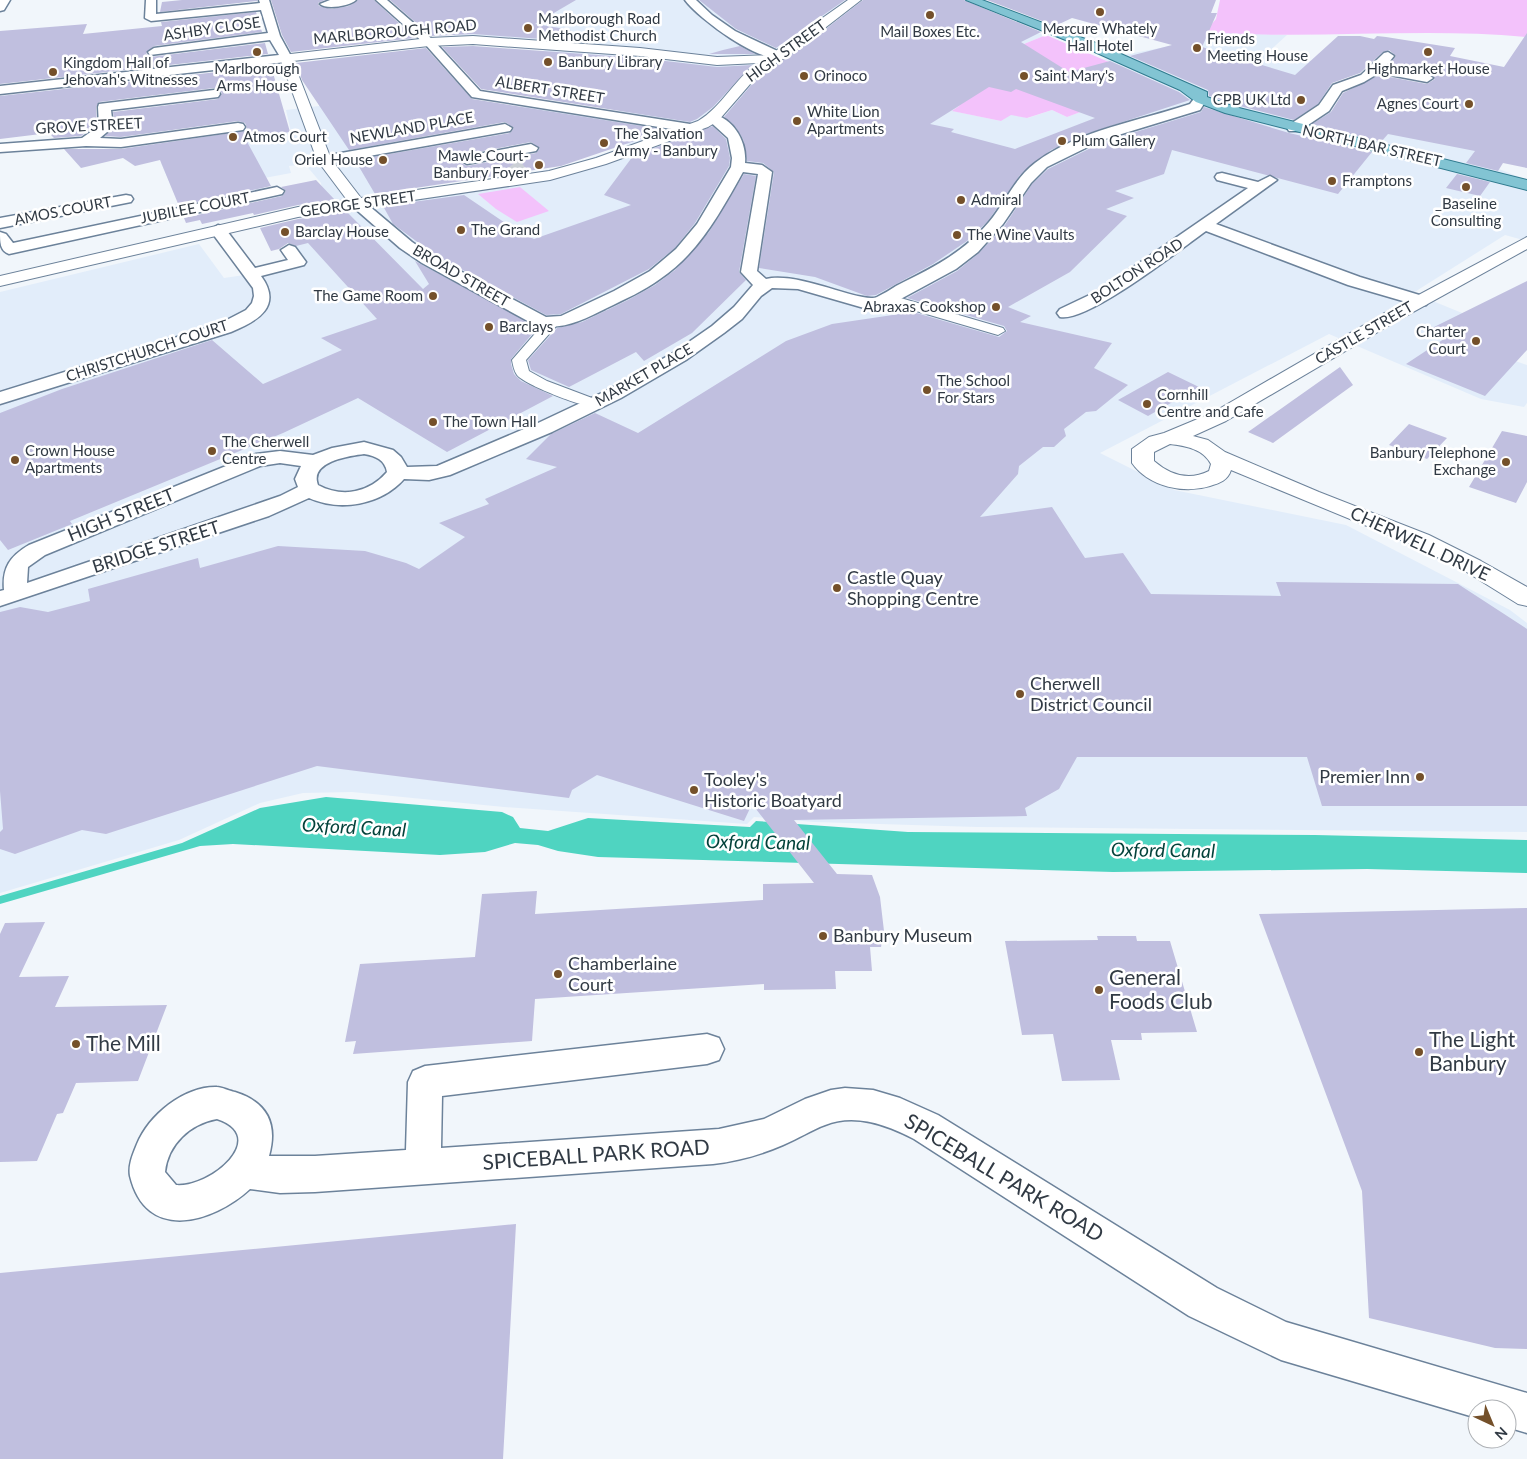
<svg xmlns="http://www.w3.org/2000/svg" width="1527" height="1459" font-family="Lato,sans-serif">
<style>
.built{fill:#e2edfa}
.green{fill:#f3c2fb}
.water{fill:#4fd4c1}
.building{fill:#c0bfdf;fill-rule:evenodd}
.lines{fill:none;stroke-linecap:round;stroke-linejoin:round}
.minor-tunnel{stroke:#cbd0d6;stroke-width:15;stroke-dasharray:15 8;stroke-linecap:butt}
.pedestrian-casing{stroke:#6c829a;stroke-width:2}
.minor-casing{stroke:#6c829a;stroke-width:3}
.tertiary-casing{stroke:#6c829a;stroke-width:2}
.primary-casing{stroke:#2f7a8e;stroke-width:2}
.pedestrian{fill:#fff;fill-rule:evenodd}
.minor{fill:#fff;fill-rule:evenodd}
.tertiary{fill:#fff;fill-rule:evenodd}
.primary{fill:#82c4d3;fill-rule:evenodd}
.poi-dot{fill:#74502a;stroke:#fff;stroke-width:2}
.labels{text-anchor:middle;stroke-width:5;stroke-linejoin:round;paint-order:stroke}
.far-poi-label{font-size:15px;fill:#313a44;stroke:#fff;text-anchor:start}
.far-street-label{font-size:15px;fill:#313a44;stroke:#fff}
.street-label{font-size:18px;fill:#313a44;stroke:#fff}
.poi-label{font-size:18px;fill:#313a44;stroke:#fff;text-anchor:start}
.water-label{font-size:19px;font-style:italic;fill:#03423a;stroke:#fff}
.near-poi-label{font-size:21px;fill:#313a44;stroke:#fff;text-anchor:start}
.near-street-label{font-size:21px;fill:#313a44;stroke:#fff}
</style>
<rect width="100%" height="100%" fill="#f1f6fb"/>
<path class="built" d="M442 0H849L963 17 1046 35 977 63 960 105 953 111 1001 121 1011 114 1028 118 1052 110 1067 117 1086 110 1109 62 1103 59 1170 46 1205 32 1287 35 1266 54 1324 63 1332 82 1328 110 1482 145 1473 159 1527 180V241L1505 235 1413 293 1499 328 1470 345 1527 365V403L1524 407 1481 399 1329 334 1100 453 1174 490 1346 525 1510 610 1527 623V832L977 827 815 822 754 817 747 824 504 807 352 792 303 793 260 803 179 840 0 893V292L199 244 224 278 271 271 302 263 291 247 297 246 292 236 326 216 321 183 305 164 289 166 291 173 259 179 264 188 224 197 214 188 175 195 161 163 245 148V139L291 132 286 110 352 102 400 193 560 168 631 145 539 123 509 118 527 106 587 116 612 110 620 112 628 105 537 56 546 49 463 43 449 31Z"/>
<path class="green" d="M1220 0H1527V37C1420 27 1313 40 1205 32L1216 19Z
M1046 35 1109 62 1086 110 1067 117 1052 110 1027 118 1011 115 1001 121 952 111 959 106 977 63Z
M520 187 549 211 517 222 496 209 478 194Z"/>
<path class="water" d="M326 797 502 812 513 817 520 828 548 831 588 818 750 827 756 821 908 832 1315 835 1527 840V873L1367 869 1113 872 598 857 558 851 538 845 515 843 485 852 440 855 233 844 200 846 0 904V896L182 843 260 808Z"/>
<path class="building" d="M182 0H257V1L160 12 162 2Z
M271 0H325L318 3 319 6 332 9 349 6 358 0H374L415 38 291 52 282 35Z
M390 0H576L535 24 571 30 555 40 473 34 431 36Z
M699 0H845L776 48 736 29Z
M863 0H964L1041 32 1021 42 1069 72 1110 61 1179 92 1190 100 1089 133 1051 150 1020 175 988 221 967 241 933 264 876 295 867 296 815 277 759 268 774 172 763 163 747 161 743 139 734 125 724 117 759 76 800 49ZM989 87 1011 92 1016 89 1095 118 1015 149 951 132 954 129 930 124Z
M987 0H1216L1211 13H1217L1202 47 1295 75 1338 36H1360L1374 39 1377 36 1386 37 1455 48 1450 56 1504 67 1527 33V168L1503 163 1498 171 1466 163 1475 151 1388 134 1381 142 1312 124 1331 112 1343 93 1379 75 1427 84 1435 79 1427 72 1388 66 1396 56 1389 50 1383 52 1360 73 1332 83 1318 104 1294 120 1236 105 1209 96 1208 90 1130 56 1172 45 1072 18 1055 26Z
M256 12 262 32 154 46 146 53 150 57 265 43 268 54 0 84V31L87 24 83 34 162 26 161 22Z
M473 46 640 58 717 67 752 65 713 107 697 119 690 122 481 89 442 47Z
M740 46 755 54H709L723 50Z
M426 48 472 99 667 130 561 166 375 194 355 160 510 133 514 128 505 122 349 150 302 80 296 63ZM531 142 540 148 536 153 467 166 458 161 467 154Z
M271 66 290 132 245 138 271 186 179 206 160 160 135 166 123 158 81 168 64 149H121L245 131 247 128 245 123 238 121 121 137 105 136 115 127 113 112 218 99 222 93 214 88 99 102 96 107 97 125 81 136 54 138 49 133 0 139V96Z
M1204 107 1289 133 1372 152 1338 194 1172 150 1164 174 1115 191 1134 198 1106 209 1127 216 1070 272 1008 307 1031 316 1020 322 1112 343 1094 368 1128 385 1096 411 1086 412 1064 429 1066 436 1054 447H1043L1019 466 1018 474 980 517 1052 507 1085 558 1123 553 1151 594 1281 596 1276 582 1458 584 1527 629V806H1322L1307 757H1077L1059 789 1025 808 1027 816 794 820 837 874 872 875 880 897 884 931 881 947H870L872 971H835L836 989 764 990V984L535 999 532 1041 353 1054 356 1041 345 1042 360 964 475 957 482 894 537 891 535 914 763 900V884L814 883 752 804 744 821 597 775 572 790 569 798 317 766 106 834 82 830 15 854 0 849V832L3 829 0 791V612L20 607 48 612 90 601 88 589 198 558 200 568 278 546 365 551 406 563 419 569 465 537 439 523 489 504 485 499 557 467 526 459 551 434 595 413 638 433 786 341 832 324 913 312 999 337 1007 331 1004 326 907 298 957 271 979 253 1005 225 1032 184 1048 169 1103 142 1201 112Z
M713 126 726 139 730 158 729 166 695 223 675 248 649 269 561 314 546 315 435 255 393 224 383 206 464 195 514 229 534 239 631 205 604 195 633 156Z
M744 174 756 176 739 272 746 280 692 333 644 361 636 352 569 387 531 370 528 360 557 328 582 322 628 300 655 285 675 270 709 232Z
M1457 174 1490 182 1480 196 1446 188Z
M316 180 335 200 298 205 254 215 253 213 202 224 200 220 186 223 184 218 282 196 286 191 281 187Z
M347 212 423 289 429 284 415 261 538 327 511 359V364L514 374 521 381 553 396 447 452 358 398 283 433 70 521 72 524 8 550 0 540V413L62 389 212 340 263 384 342 350 321 338 377 319 308 243 296 246 288 243 279 249 271 251 260 228 298 219Z
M1527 281V350L1485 396 1406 364 1450 335 1432 328Z
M1340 367 1353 385 1273 443 1248 432Z
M1168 372 1199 387 1148 416 1118 400Z
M1409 424 1447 438 1427 459 1389 445Z
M1502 431 1527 436V482L1516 503 1469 487Z
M1527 908V1349L1495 1348 1369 1318 1362 1191 1259 914Z
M45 922 19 977 69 976 55 1007 167 1005 138 1081 76 1083 63 1113 57 1114 37 1161 0 1162V934L5 923Z
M1097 936H1136L1137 941H1170L1197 1032 1141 1033 1142 1040H1111L1120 1080 1062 1081 1053 1034 1022 1035 1005 941 1098 940Z
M516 1224 503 1459H0V1273Z"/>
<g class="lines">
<path class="minor-tunnel" d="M513 164 520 173"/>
<defs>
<path id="pedestrian" d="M887 294 1003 328 1005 331 998 335 882 301 881 298Z
M551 320 558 324 526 360 529 371 547 381 600 401 602 404 600 407C588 410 525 385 517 375 514 371 513 365 512 360L546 321Z"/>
<path id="minor" d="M0 0H10L4 10 0 11Z
M146 0H156V14L260 3 259 0H269L280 36 292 58 286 62 0 94V86L279 55 270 40 150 55 148 52 154 48 268 33 261 10 151 21 145 18Z
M330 0H356C350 6 326 10 320 4Z
M376 0H387L433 40 480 91 690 124 697 128 690 132 472 97 425 44Z
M685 0H696L712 15 735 31 786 55 784 58C760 64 699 19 685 0Z
M1388 52 1394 56 1385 67 1427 74 1433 78 1427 82 1379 73 1364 82 1342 91 1329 111 1299 131H1289L1287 128 1289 125 1319 105 1333 85 1361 75 1384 53Z
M214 90 218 91 220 94 218 97 111 110 113 127 100 138 121 139 238 123 243 124 245 127 243 130 121 147 86 146 0 152V144L82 138 99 126 98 107 99 104Z
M1201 95 1207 99 1200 110 1102 140 1047 167 1031 183 1003 224 978 252 956 269 884 308H864L798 289 772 288 761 296 742 319 724 333 686 360 621 398 552 432 450 475 429 480 404 479C381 505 340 512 309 498L269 516 0 606V591L4 590C2 568 10 556 29 545L256 454 280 451 313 455 332 448 364 442 393 450 401 457 407 467 437 466 538 423 608 390 673 353 712 326 734 307 753 285 741 272 758 174 743 172C721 211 699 253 660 279 644 291 625 299 607 308 583 320 562 331 535 325L422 263 400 248 352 206 349 203 352 200H362L412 242 434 257 546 317 561 316 614 291 650 271 676 249 697 224 731 167 732 158 728 138 706 118 713 114C734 119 747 142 745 163L762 165 772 172 757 271 766 279C799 271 861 304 877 297 883 294 890 290 896 286 932 268 963 253 989 222 1005 203 1015 178 1035 163 1078 130 1140 121 1190 104L1196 96ZM364 454C376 456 385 460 387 472 369 493 342 498 318 485 309 462 348 456 364 454ZM280 463 301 466 295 479 298 487 280 496 27 583 28 567 45 555 260 466Z
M505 124 512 128 510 131 324 164 317 160 324 156Z
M531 144 538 148 536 151 467 164 460 160 467 156Z
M1222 173 1258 182 1270 176 1277 180 1216 224 1360 277 1426 297 1429 301 1426 305 1420 306 1348 285 1206 231C1181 249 1087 323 1060 317L1057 313 1060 309 1100 290 1248 188 1217 180 1215 177 1217 174Z
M277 187 284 191 282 194 9 254C0 251 0 242 0 232L6 234 13 243Z
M126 195 131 196 133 199 131 202 0 228V218Z
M218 225 224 227 255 268 288 260 281 250 289 245 295 247 306 262 304 265 261 276C283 306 258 321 231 332L0 404V392L219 324 246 310 252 303 254 296 253 288 210 230Z
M707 1034 719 1038 724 1049 719 1060 707 1064 442 1096 441 1148 719 1129 764 1119 805 1099 831 1090 845 1088 873 1090 900 1098 938 1115 1217 1288 1286 1322 1527 1393V1433L1507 1427V1409H1477V1418L1281 1360 1189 1316 914 1139C887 1125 855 1113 825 1125 811 1130 798 1139 783 1145 760 1155 738 1161 713 1164L315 1192 280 1193 250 1189C213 1223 146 1243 130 1176 128 1165 133 1154 137 1144 149 1115 184 1086 217 1087 222 1087 229 1091 235 1092 267 1102 278 1124 269 1156H315L406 1150 408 1082 413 1071 425 1066ZM217 1119C271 1137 210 1188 176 1185L165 1172C168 1144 190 1124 217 1119Z"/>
<path id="tertiary" d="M848 0H861L799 48 758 75 718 121 708 127 606 164 550 180 298 217 0 286V276L298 207 347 200 317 160 280 58 282 55 429 38 473 36 640 48 717 57 770 55ZM473 44 640 56 717 65 758 63C734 79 722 107 698 121L596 158 549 171 361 198 331 159 293 61 429 46Z
M1527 237V249L1395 322 1226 421 1193 436 1208 440 1225 452 1319 492 1429 535 1481 561 1527 587V606L1518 604 1465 571 1413 545 1231 470C1228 480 1220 483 1210 486 1184 494 1149 487 1132 463V449L1149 437 1164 433 1212 413 1383 314ZM1170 444C1186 446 1203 449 1211 464L1209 471C1189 481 1170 475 1154 461V452Z"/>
<path id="primary" d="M966 0H982L1096 43 1207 92V97L1235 107 1527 180V190L1225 113 1196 102 1180 90 1088 49Z"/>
</defs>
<use href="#pedestrian" class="pedestrian-casing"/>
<use href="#minor" class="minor-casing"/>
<use href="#tertiary" class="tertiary-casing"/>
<use href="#primary" class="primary-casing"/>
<use href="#pedestrian" class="pedestrian"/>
<use href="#minor" class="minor"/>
<use href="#tertiary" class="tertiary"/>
<use href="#primary" class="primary"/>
</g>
<g class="poi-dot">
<circle cx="1100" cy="12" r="5"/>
<circle cx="930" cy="15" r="5"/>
<circle cx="528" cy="28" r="5"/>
<circle cx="1197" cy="48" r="5"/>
<circle cx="257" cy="52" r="5"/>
<circle cx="1428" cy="52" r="5"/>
<circle cx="548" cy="62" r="5"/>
<circle cx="53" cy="72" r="5"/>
<circle cx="804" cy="76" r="5"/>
<circle cx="1024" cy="76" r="5"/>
<circle cx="1301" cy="100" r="5"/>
<circle cx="1469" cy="104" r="5"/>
<circle cx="797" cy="121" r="5"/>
<circle cx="233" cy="137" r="5"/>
<circle cx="1062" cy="141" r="5"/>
<circle cx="604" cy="143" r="5"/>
<circle cx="383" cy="160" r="5"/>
<circle cx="539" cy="165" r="5"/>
<circle cx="1332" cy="181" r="5"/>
<circle cx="1466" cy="187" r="5"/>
<circle cx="961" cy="200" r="5"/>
<circle cx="461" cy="230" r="5"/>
<circle cx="285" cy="232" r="5"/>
<circle cx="957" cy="235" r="5"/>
<circle cx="433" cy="296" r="5"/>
<circle cx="996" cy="307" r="5"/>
<circle cx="489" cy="327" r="5"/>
<circle cx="1476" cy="341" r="5"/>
<circle cx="927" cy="390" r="5"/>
<circle cx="1147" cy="404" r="5"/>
<circle cx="433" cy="422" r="5"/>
<circle cx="212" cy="451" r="5"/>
<circle cx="15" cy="460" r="5"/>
<circle cx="1506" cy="462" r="5"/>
<circle cx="837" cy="588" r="5"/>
<circle cx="1020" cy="694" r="5"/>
<circle cx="1420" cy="777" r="5"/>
<circle cx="694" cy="790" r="5"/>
<circle cx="823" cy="936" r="5"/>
<circle cx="558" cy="974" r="5"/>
<circle cx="1099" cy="990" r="5"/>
<circle cx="76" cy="1044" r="5"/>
<circle cx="1419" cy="1052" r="5"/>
</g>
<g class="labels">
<g class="far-poi-label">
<text x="538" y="24">Marlborough Road<tspan x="538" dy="17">Methodist Church</tspan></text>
<text x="1100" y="34" text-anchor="middle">Mercure Whately<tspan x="1100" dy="17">Hall Hotel</tspan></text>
<text x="930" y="37" text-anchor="middle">Mail Boxes Etc.</text>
<text x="1207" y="44">Friends<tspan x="1207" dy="17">Meeting House</tspan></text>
<text x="558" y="67">Banbury Library</text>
<text x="63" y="68">Kingdom Hall of<tspan x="63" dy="17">Jehovah's Witnesses</tspan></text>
<text x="257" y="74" text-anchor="middle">Marlborough<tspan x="257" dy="17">Arms House</tspan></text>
<text x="1428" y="74" text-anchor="middle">Highmarket House</text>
<text x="814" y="81">Orinoco</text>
<text x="1034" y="81">Saint Mary's</text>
<text x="1291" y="105" text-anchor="end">CPB UK Ltd</text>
<text x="1459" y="109" text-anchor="end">Agnes Court</text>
<text x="807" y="117">White Lion<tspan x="807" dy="17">Apartments</tspan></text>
<text x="614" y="139">The Salvation<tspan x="614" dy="17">Army - Banbury</tspan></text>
<text x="243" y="142">Atmos Court</text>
<text x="1072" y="146">Plum Gallery</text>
<text x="529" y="161" text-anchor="end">Mawle Court-<tspan x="529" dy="17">Banbury Foyer</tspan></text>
<text x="373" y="165" text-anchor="end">Oriel House</text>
<text x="1342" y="186">Framptons</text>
<text x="971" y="205">Admiral</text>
<text x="1466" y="209" text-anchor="middle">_Baseline<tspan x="1466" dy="17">Consulting</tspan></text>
<text x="471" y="235">The Grand</text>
<text x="295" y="237">Barclay House</text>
<text x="967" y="240">The Wine Vaults</text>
<text x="423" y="301" text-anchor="end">The Game Room</text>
<text x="986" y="312" text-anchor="end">Abraxas Cookshop</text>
<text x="499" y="332">Barclays</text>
<text x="1466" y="337" text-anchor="end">Charter<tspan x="1466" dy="17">Court</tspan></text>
<text x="937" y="386">The School<tspan x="937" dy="17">For Stars</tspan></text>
<text x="1157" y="400">Cornhill<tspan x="1157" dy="17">Centre and Cafe</tspan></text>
<text x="443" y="427">The Town Hall</text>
<text x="222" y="447">The Cherwell<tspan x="222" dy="17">Centre</tspan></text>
<text x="25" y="456">Crown House<tspan x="25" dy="17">Apartments</tspan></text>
<text x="1496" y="458" text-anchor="end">Banbury Telephone<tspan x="1496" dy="17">Exchange</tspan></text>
</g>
<g class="far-street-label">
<text transform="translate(212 29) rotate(-8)" y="5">ASHBY CLOSE</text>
<text transform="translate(395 32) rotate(-5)" y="5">MARLBOROUGH ROAD</text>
<text transform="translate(786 51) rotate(-36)" y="5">HIGH STREET</text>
<text transform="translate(550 90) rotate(9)" y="5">ALBERT STREET</text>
<text transform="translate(89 126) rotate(-3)" y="5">GROVE STREET</text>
<text transform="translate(412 128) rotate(-10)" y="5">NEWLAND PLACE</text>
<text transform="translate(1372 146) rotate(13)" y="5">NORTH BAR STREET</text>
<text transform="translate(358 204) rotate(-8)" y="5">GEORGE STREET</text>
<text transform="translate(195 208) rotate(-11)" y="5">JUBILEE COURT</text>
<text transform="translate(63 211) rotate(-11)" y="5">AMOS COURT</text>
<text transform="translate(1137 271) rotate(-33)" y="5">BOLTON ROAD</text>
<text transform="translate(461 276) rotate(30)" y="5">BROAD STREET</text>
<text transform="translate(1364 333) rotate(-30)" y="5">CASTLE STREET</text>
<text transform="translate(147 351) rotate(-18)" y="5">CHRISTCHURCH COURT</text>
<text transform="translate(644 375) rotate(-30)" y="5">MARKET PLACE</text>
</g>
<g class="street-label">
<text transform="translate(121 515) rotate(-22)" y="6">HIGH STREET</text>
<text transform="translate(1420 544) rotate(25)" y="6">CHERWELL DRIVE</text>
<text transform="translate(156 547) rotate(-18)" y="6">BRIDGE STREET</text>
</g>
<g class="poi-label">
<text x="847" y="584">Castle Quay<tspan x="847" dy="21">Shopping Centre</tspan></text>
<text x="1030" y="690">Cherwell<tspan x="1030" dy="21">District Council</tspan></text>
<text x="1410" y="783" text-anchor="end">Premier Inn</text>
<text x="704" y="786">Tooley's<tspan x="704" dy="21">Historic Boatyard</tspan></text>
<text x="833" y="942">Banbury Museum</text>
<text x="568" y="970">Chamberlaine<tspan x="568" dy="21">Court</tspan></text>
</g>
<g class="water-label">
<text transform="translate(354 827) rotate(3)" y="7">Oxford Canal</text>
<text transform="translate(758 842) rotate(1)" y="7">Oxford Canal</text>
<text transform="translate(1163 850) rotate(1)" y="7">Oxford Canal</text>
</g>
<g class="near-poi-label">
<text x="1109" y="985">General<tspan x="1109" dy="24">Foods Club</tspan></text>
<text x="1429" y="1047">The Light<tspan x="1429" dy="24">Banbury</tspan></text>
<text x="86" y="1051">The Mill</text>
</g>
<g class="near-street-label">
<text transform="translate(596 1155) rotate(-4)" y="7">SPICEBALL PARK ROAD</text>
<text transform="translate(1004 1178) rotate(31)" y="7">SPICEBALL PARK ROAD</text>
</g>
</g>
<g transform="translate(1492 1424) rotate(136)"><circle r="24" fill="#ffffff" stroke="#adb0b4"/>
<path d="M0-4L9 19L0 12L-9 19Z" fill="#74502a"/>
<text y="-8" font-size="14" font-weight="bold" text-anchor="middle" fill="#313a44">N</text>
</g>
</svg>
